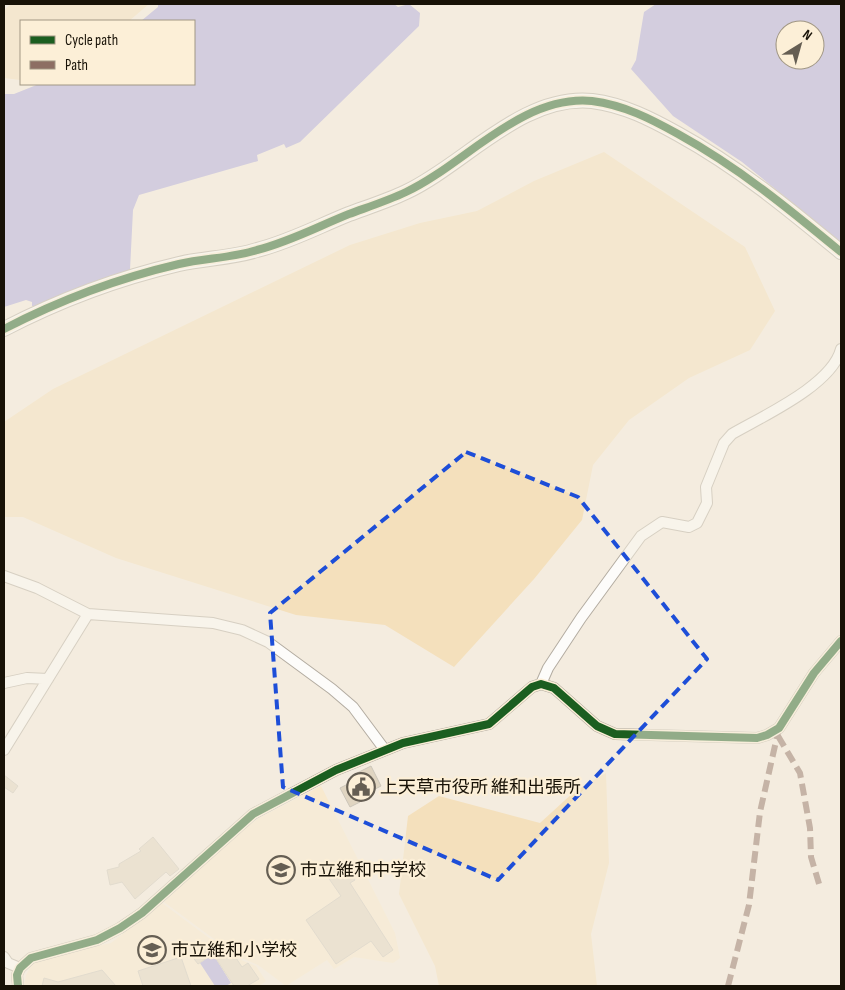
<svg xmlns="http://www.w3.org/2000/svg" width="845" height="990" font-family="'Sofia Sans Condensed','Noto Sans JP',sans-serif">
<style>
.built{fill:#f8e9ce}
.green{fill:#f4e0bc}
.water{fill:#aaa6de;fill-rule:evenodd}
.building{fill:#e0d5c1;stroke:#ccc6ba}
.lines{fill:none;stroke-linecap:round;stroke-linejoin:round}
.street-casing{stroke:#b3aca1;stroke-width:12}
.secondary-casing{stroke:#b3aca1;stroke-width:16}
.street{stroke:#fdfcfa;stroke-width:10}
.secondary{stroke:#fdfcfa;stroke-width:14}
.quiet{stroke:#8d6e63;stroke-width:6;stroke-dasharray:12 6;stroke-linecap:butt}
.cycleway-casing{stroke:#fcefd7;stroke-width:11}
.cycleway{stroke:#1b5e20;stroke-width:8}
.marked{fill:none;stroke:#1d4ed8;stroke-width:4;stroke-dasharray:10 6;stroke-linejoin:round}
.labels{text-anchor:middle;stroke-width:4.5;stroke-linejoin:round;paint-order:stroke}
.poi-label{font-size:18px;fill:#181207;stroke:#fcefd7;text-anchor:start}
</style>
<rect width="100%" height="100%" fill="#f4ecdf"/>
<path class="built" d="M321 786 395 933 400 958 393 963 354 957 334 969 327 960 286 986 258 965 237 956 164 902 233 837 259 818Z
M162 903 236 958 256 966 266 981 259 986H24L26 975 31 966 39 959 111 943Z"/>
<path class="green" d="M11 4H149L129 21H21L20 80 4 78V10Z
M604 152 745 247 775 311 750 350 689 378 629 420 593 465 582 520 534 579 454 667 385 625 296 615 116 558 23 517H4V422L53 389 350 245 420 223 477 211 534 181Z
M606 773 609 863 591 934 597 986H439L435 966 399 894 408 816 439 796 540 823 575 791Z"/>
<path class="water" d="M158 4H394L398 7 409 4 420 13 419 26 300 142 286 148 284 144 257 155 258 161 139 195 133 210 130 270 87 284 41 306H32V302L26 300 4 307V94H14L39 84H194V21H141L158 7Z
M656 4H841V242L742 162 673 116 631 69 636 60 644 12ZM785 30H815V60H785Z
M213 954 231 983 226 986H215L200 963Z"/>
<path class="building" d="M371 766 381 786 358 798 360 802 350 807 340 788 360 778 357 773Z
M4 775 18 786 13 793 4 787Z
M153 837 179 869 170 876 166 872 135 899 122 882 110 885 107 870 119 867V864L141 851 139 849Z
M335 862 344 875 350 872 355 880 350 883 393 950 383 957 371 941 336 964 306 920 341 896 323 870Z
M212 941 236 958 242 967 248 963 259 979 247 986H234L213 954 198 964 191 955Z
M181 957 191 986H143L138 971Z
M102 970 116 986H42L44 978 58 982Z"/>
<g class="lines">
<defs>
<path id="street" d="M4 576 37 588 88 614 213 623 242 630 268 642 332 689 353 707 385 750
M4 683 27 678 48 679
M541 684 548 668 581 618 641 536 662 522 689 527 697 523 707 503 706 487 724 443 732 434C763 416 832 385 841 349
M4 750 88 614
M4 957 8 963 20 968
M18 986 17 975 20 968 31 958 97 940 120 928 142 913 253 814 336 770 403 743 489 724 532 687 541 684 554 688 597 726 615 734 757 738 767 735 779 728 814 673 841 641"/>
<path id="secondary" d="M4 329C58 301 119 278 179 264 205 258 232 258 257 250 289 242 319 226 349 214 368 207 387 201 406 192 464 165 522 94 592 101 624 105 651 119 678 134 738 167 789 209 841 252"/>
</defs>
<use href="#street" class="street-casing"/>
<use href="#secondary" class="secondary-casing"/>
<use href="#street" class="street"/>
<use href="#secondary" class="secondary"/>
<path class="quiet" d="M778 736 800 773 810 828 811 857 820 887
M728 986 749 905 760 812 779 728"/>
<defs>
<path id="cycleway" d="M4 329C58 301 119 278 179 264 205 258 232 258 257 250 289 242 319 226 349 214 368 207 387 201 406 192 464 165 522 94 592 101 624 105 651 119 678 134 738 167 789 209 841 252
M18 986 17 975 20 968 31 958 97 940 120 928 142 913 253 814 336 770 403 743 489 724 532 687 541 684 554 688 597 726 615 734 757 738 767 735 779 728 814 673 841 641"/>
</defs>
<use href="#cycleway" class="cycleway-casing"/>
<use href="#cycleway" class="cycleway"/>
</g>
<path d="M0 0H845V990H0ZM466 452 578 497 707 659 498 880 283 787 270 613Z" fill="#f4ecdf" fill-opacity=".55" fill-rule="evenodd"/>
<path class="marked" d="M466 452 578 497 707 659 498 880 283 787 270 613Z"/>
<defs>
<symbol id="civic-ring" viewBox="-11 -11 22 22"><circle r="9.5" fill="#fcefd7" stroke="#655e53" stroke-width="1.5"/><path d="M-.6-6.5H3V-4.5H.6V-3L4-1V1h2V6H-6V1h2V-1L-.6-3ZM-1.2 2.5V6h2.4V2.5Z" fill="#655e53"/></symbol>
<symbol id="school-ring" viewBox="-11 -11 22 22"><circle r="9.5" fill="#fcefd7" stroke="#655e53" stroke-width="1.5"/><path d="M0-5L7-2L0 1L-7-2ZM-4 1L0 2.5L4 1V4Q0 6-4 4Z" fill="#655e53"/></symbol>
</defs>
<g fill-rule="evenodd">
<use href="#civic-ring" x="345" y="771" width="32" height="32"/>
<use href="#school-ring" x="265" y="854" width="32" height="32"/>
<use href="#school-ring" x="136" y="934" width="32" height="32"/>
</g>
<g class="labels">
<g class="poi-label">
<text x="380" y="793">上天草市役所 維和出張所</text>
<text x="300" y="876">市立維和中学校</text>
<text x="171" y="956">市立維和小学校</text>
</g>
</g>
<rect width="845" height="990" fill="none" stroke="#181207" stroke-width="10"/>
<rect x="20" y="20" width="175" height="65" fill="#fcefd7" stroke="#a19784"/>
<rect x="30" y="36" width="25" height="8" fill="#1b5e20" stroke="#a19784"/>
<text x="65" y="45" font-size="15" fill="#181207">Cycle path</text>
<rect x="30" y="61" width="25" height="8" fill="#8d6e63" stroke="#a19784"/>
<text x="65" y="70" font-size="15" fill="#181207">Path</text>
<g transform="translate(800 45) rotate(37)"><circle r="24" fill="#fcefd7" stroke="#a19784"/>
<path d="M0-4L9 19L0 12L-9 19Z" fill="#655e53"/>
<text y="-8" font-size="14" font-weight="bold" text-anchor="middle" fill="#181207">N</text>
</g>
</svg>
